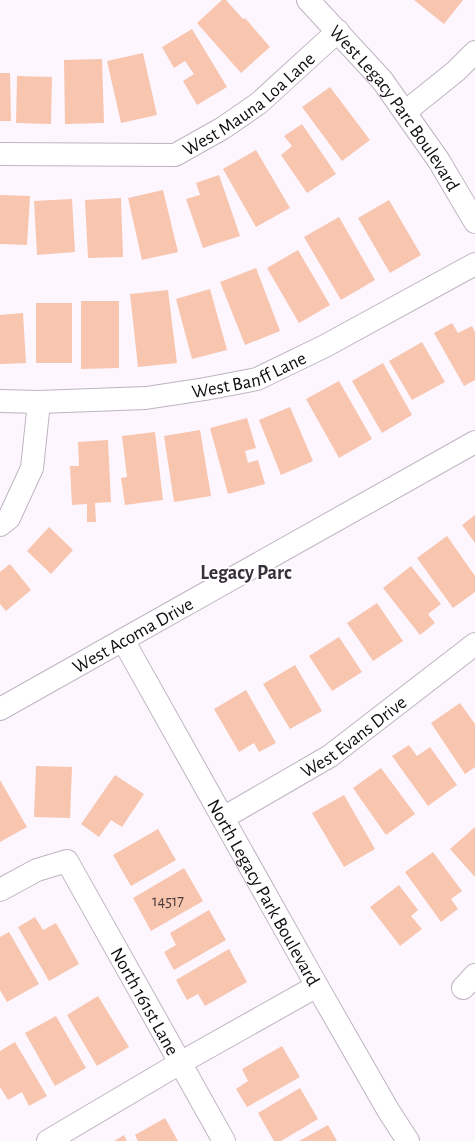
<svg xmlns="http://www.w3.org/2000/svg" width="475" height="1141" font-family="'Alegreya Sans',sans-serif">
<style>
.building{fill:#f8c5af}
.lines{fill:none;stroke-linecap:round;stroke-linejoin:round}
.minor-casing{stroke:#beb3c2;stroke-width:24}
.minor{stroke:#fff;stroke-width:22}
.labels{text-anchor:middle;stroke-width:4;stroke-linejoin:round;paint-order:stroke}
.number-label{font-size:16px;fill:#4b3b39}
.street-label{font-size:19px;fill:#110d12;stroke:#fff}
.neighbourhood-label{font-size:20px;font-weight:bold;fill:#38303b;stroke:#fff}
</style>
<rect width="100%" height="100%" fill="#fdf6ff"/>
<path class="building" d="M222 0H226L243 19 245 18 270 47 241 73 197 23Z
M414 0H463L444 24Z
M192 29 227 87 197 105 183 81 194 74 185 61 174 68 162 47Z
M143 53 157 115 121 123 107 61Z
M102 59 104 123 65 124 64 60Z
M0 73H10L11 121H0Z
M17 76 52 77 51 124 16 123Z
M330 87 370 140 342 161 302 107Z
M302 124 336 174 307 193 281 155 292 146 284 136Z
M256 150 290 208 256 227 223 169Z
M219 175 240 236 203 248 186 199 200 195 196 183Z
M163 190 178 252 142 260 128 198Z
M0 195 30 196 27 245 0 244Z
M121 198 123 257 88 258 85 200Z
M72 199 75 252 37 255 34 201Z
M389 200 421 255 390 273 358 218Z
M339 217 375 280 341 300 304 237Z
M298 250 330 305 299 323 267 268Z
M256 268 280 331 245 345 220 282Z
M210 289 227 350 192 359 176 299Z
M168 290 177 363 138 367 130 294Z
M81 301H119V368L81 369Z
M36 303H72V363H36Z
M23 313 26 363 0 364V315Z
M452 323 458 333 472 326 475 332V380L464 386 434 333Z
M422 342 445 382 412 400 389 361Z
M383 363 412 415 382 433 352 381Z
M339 381 372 439 339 458 306 399Z
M290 407 313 461 281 475 259 420Z
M247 418 256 448 245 451 248 463 258 460 265 484 228 494 210 428Z
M200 430 211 496 174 502 164 436Z
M155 432 163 500 125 505 121 478 127 477 122 436Z
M108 440 111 502 95 503 96 522H87V504L72 505 70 466H79L78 442Z
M475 515V543L462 525Z
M49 527 73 550 51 574 27 551Z
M447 536 475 576V592L453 608 417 558Z
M10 564 31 590 6 611 0 604V572Z
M411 566 441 604 428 614 435 623 420 635 383 588Z
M377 603 403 641 373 661 347 623Z
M339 637 362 672 332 691 309 656Z
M295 665 322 711 290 729 263 684Z
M246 690 276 743 259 752 254 743 239 752 214 709Z
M460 703 475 724V767L465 774 431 723Z
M409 745 417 756 430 747 457 785 428 806 392 756Z
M36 766 72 767 70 818 34 817Z
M381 768 415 814 386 835 353 788Z
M115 775 144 794 122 827 111 820 99 837 81 824Z
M0 780 27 827 0 842Z
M344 795 375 849 344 867 312 813Z
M475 827V877L450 849Z
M158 829 176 860 131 886 113 855Z
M433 852 462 891 451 899 458 909 441 922 405 872Z
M184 868 203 901 151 931 133 898Z
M399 885 418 910 411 916 422 929 400 946 370 907Z
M209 910 226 940 174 970 164 952 176 945 170 933Z
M35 917 43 930 56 923 79 964 49 981 18 927Z
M9 932 39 984 7 1002 0 990V937Z
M229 949 247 982 205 1006 198 994 187 1000 176 980Z
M98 996 129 1047 97 1066 67 1015Z
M56 1016 86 1068 55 1086 25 1033Z
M15 1042 47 1096 29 1106 22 1092 8 1100 0 1087V1051Z
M282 1046 300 1077 247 1107 236 1089 248 1081 242 1069Z
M300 1088 318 1119 281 1141H274L258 1113Z
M165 1118 178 1141H138L135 1135Z
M328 1125 337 1141H299Z
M124 1135 127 1141H114Z"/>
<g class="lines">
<defs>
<g id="minor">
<path id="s1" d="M308 0 382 80 439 161 475 222"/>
<path d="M405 112 456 71 475 52"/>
<path id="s2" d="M0 154 175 155 223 128 259 103 338 31"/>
<path id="s3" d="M0 401 39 402 146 398 205 389 257 379 325 346 475 264"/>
<path d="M0 525 9 518 32 468 39 402"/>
<path id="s4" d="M123 640 317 986 388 1110 408 1141"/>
<path id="s5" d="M0 709 475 442"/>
<path id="s6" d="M223 818 330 756 475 644"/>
<path id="s7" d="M0 890 37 870 67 861 224 1141"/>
<path d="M463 988 475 975"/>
<path d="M48 1141 180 1063 317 986"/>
</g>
</defs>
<use href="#minor" class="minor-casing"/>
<use href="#minor" class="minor"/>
</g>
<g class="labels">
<g class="number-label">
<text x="168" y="906">14517</text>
</g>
<g class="street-label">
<text dy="7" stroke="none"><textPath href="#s2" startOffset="265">West Mauna Loa Lane</textPath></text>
<text dy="7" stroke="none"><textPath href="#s1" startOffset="139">West Legacy Parc Boulevard</textPath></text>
<text dy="7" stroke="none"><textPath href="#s3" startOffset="252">West Banff Lane</textPath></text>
<text dy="7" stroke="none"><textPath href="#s5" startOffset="152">West Acoma Drive</textPath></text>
<text dy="7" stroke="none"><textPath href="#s6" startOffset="154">West Evans Drive</textPath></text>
<text dy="7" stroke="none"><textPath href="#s4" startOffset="289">North Legacy Park Boulevard</textPath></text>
<text dy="7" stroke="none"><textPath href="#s7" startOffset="234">North 161st Lane</textPath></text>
</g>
<g class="neighbourhood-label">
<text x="246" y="579">Legacy Parc</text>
</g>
</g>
</svg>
